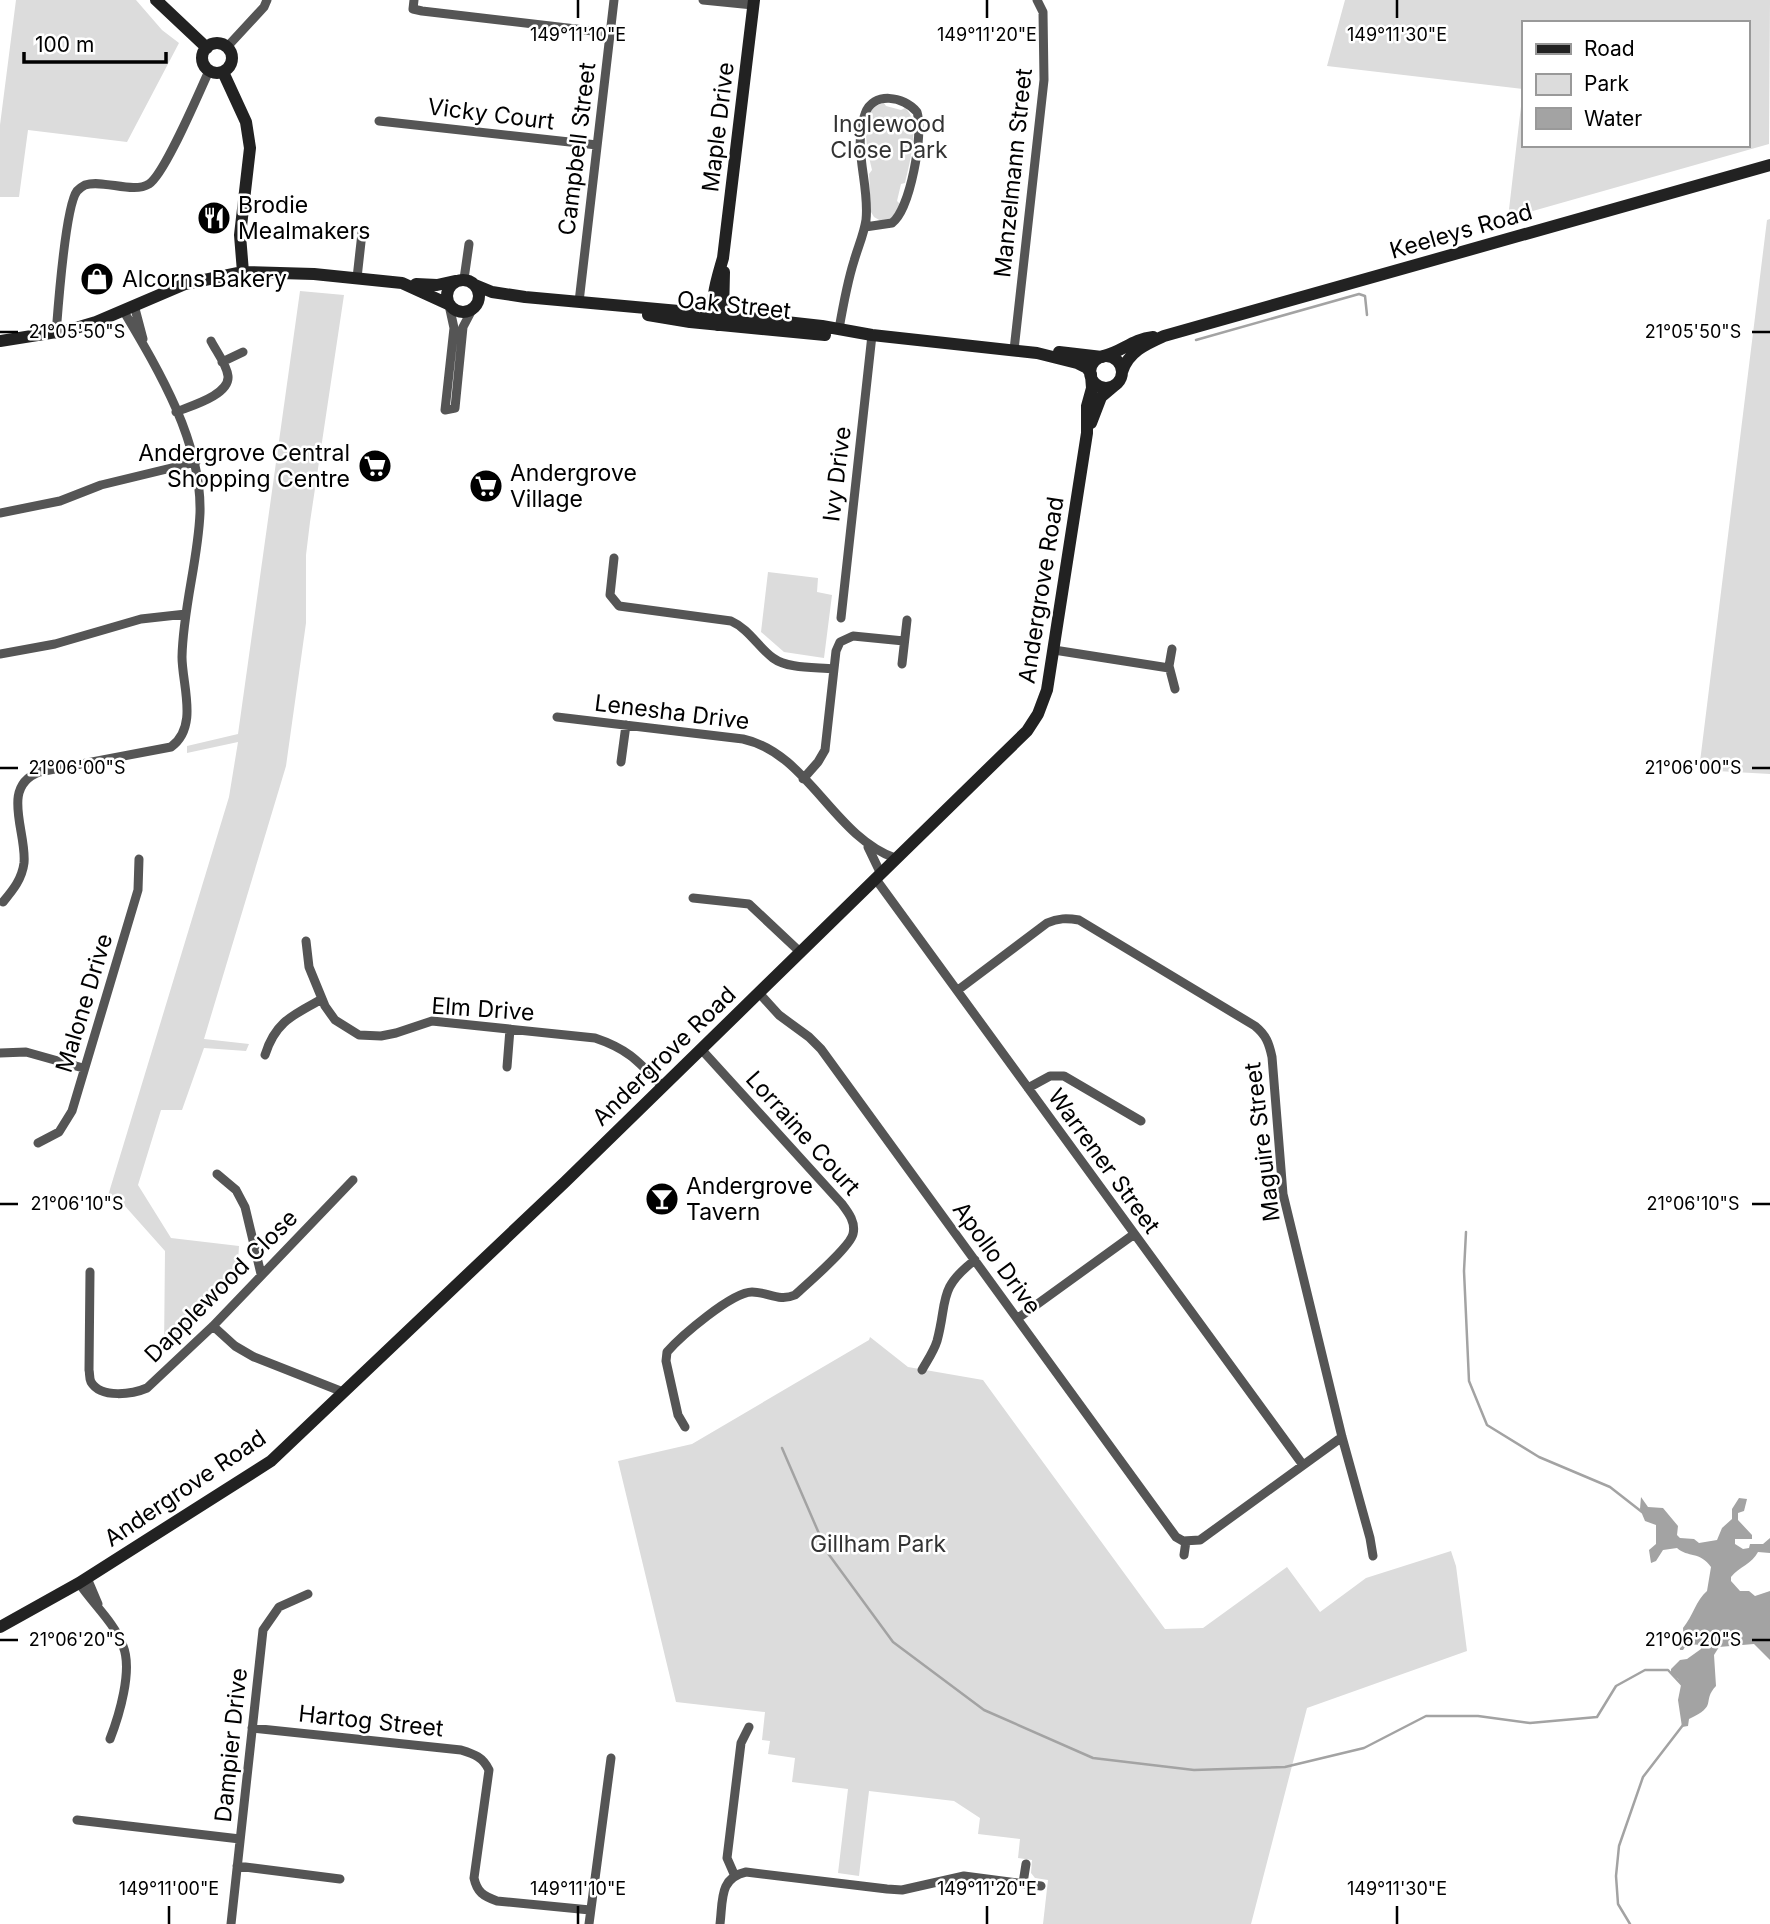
<svg xmlns="http://www.w3.org/2000/svg" width="1770" height="1924" font-family="Inter,sans-serif">
<style>
.green{fill:#dcdcdc;fill-rule:evenodd}
.water{fill:#a3a3a3}
.lines{fill:none;stroke-linecap:round;stroke-linejoin:round}
.stream{stroke:#a3a3a3;stroke-width:2.5}
.street{stroke:#555;stroke-width:9}
.secondary{stroke:#222;stroke-width:12}
.ticks{fill:none;stroke:#000;stroke-width:2.5}
.labels{text-anchor:middle;stroke-width:5;stroke-linejoin:round;paint-order:stroke}
.street-label{font-size:23px;fill:#000;stroke:#fff}
.park-label{font-size:23px;fill:#333;stroke:#fff}
.poi-label{font-size:23px;fill:#000;stroke:#fff;text-anchor:start}
.ticks-label{font-size:18px;text-anchor:middle;fill:#000;stroke:#fff;stroke-width:5;stroke-linejoin:round;paint-order:stroke}
</style>
<rect width="100%" height="100%" fill="#fff"/>
<path class="green" d="M16 0H136L162 30 179 43 127 142 28 130 19 197H0V125Z
M1345 0H1770L1769 144 1508 218 1523 89 1327 66ZM1523 23H1747V145H1523Z
M884 103 886 106 901 110 905 108C922 121 909 164 905 183L901 184 897 201 899 203 898 209 890 220 881 221 874 217 871 212 869 174 872 170C868 152 856 109 884 103Z
M1770 219V774L1699 770 1767 220Z
M300 291 344 295 310 522 306 555V623L286 766 204 1039 249 1044 246 1051 204 1048 182 1110H161L138 1185 171 1238 239 1246 237 1279 164 1350 165 1251 116 1196 107 1199 229 797 238 742 187 753V746L238 734Z
M768 572 818 578 817 592 832 595 824 658 784 652 761 632Z
M870 1337 908 1367 983 1380 1165 1629 1203 1628 1287 1567 1320 1612 1366 1578 1451 1551 1456 1566 1467 1651 1307 1708 1251 1924H1043L1048 1880 1035 1878 1031 1873 1032 1860 1018 1858 1020 1839 978 1834 980 1818 954 1801 869 1791 859 1876 838 1873 848 1789 792 1782 795 1758 768 1754 770 1741 762 1740 765 1712 676 1702 618 1461 692 1444 869 1340Z"/>
<path class="water" d="M1641 1497 1648 1507 1663 1508 1678 1526 1677 1535 1680 1538 1694 1539 1699 1543 1717 1540 1722 1528 1732 1519V1509L1739 1498 1747 1499 1744 1511 1738 1513V1520L1752 1535V1539H1735V1544L1743 1549 1749 1548 1750 1544H1763L1770 1538V1553L1758 1552C1752 1564 1739 1567 1731 1577V1581L1740 1591H1749L1755 1596 1770 1591V1660L1754 1644 1719 1647 1714 1655 1716 1686C1701 1702 1719 1705 1689 1719L1688 1726 1682 1727 1678 1700 1681 1685 1678 1679 1671 1674V1669L1680 1660 1687 1659 1701 1649V1645L1687 1644 1683 1650H1680L1679 1644 1684 1641 1683 1628C1693 1616 1696 1600 1707 1591L1711 1567C1700 1551 1688 1558 1677 1548L1663 1550 1656 1561 1651 1563 1649 1550 1656 1544V1525L1645 1521 1640 1509Z"/>
<g class="lines">
<path class="stream" d="M1196 340 1359 294 1365 296 1367 315
M1466 1232 1464 1271 1469 1381 1487 1425 1539 1457 1610 1487 1642 1512
M782 1448 827 1552 893 1642 984 1710 1093 1758 1194 1770 1285 1767 1364 1748 1426 1716H1478L1530 1723 1597 1717 1616 1686 1645 1670H1668L1682 1685
M1630 1924 1618 1904 1616 1876 1619 1846 1643 1777 1683 1725"/>
<path class="street" d="M414 0 413 9 422 11 610 33
M703 0 753 5
M227 47 264 7 267 0
M379 121 597 145
M357 278 362 233
M464 279 469 244
M579 302 614 0
M134 305 143 339
M449 305 454 328 445 410 455 408 463 327 473 308
M839 329C843 306 847 283 854 261 858 247 864 234 866 220 870 185 852 148 865 114 873 91 904 96 917 112 924 134 910 210 892 223L865 227
M56 334C58 309 65 207 77 191 79 189 83 186 85 185 103 179 133 194 149 184 165 174 199 92 209 71
M1014 350 1044 80 1043 12 1037 0
M222 362 243 352
M176 412C190 406 230 395 228 376 227 365 216 351 211 341
M0 513 60 501 101 485 196 462
M614 558 610 595 619 606 731 621C749 629 758 647 773 658 788 669 816 667 834 669
M841 618 872 335
M1172 649 1169 666 1175 689
M1054 650 1169 668
M0 654 55 644 141 619 186 614
M902 664 907 620
M557 717 743 739C808 753 833 836 895 858
M621 762 626 725
M803 779 818 762 825 750 836 651 840 642 853 636 904 641
M868 847 880 872
M875 878 1303 1465
M693 898 749 904 799 951
M3 902C13 890 22 879 24 863 27 832 0 787 39 772L171 747C199 727 182 685 182 657 183 608 198 561 200 513 202 442 158 369 123 310
M306 941 309 967 325 1006 335 1020 359 1035 381 1036 396 1033 432 1021 595 1038C628 1049 638 1061 662 1086
M958 990 1047 923C1058 918 1067 918 1079 920L1255 1026C1266 1035 1269 1043 1272 1057L1283 1194 1342 1437 1370 1538 1373 1556
M759 993 779 1015 809 1037 821 1049 1176 1537 1183 1541 1200 1540 1342 1437
M0 1053 26 1052 83 1068
M265 1055C275 1022 293 1015 322 999
M507 1067 510 1029
M1028 1088 1050 1076H1064L1141 1121
M38 1143 59 1132 72 1111 138 890 139 859
M217 1174 236 1190 245 1207 261 1274
M90 1272 89 1370C90 1374 89 1378 91 1382 101 1399 133 1394 147 1388L213 1326 353 1180
M1018 1318 1133 1235
M213 1326 235 1346 254 1357 343 1392
M922 1370C927 1361 934 1351 937 1341 948 1301 937 1289 975 1260
M685 1427 678 1415 666 1361 667 1352C681 1336 732 1292 752 1292 768 1292 779 1302 795 1295 807 1284 850 1247 853 1234 856 1222 848 1212 842 1204L701 1049
M1184 1555 1186 1541
M87 1578 98 1604
M79 1583C93 1604 114 1622 123 1646 133 1670 119 1716 110 1739
M252 1728 461 1750C474 1754 483 1757 489 1770L474 1878C477 1892 483 1896 497 1901L590 1910
M77 1820 240 1839
M237 1866 340 1879
M734 1874 727 1858 741 1743 749 1727
M1023 1883 1026 1864
M231 1924 263 1630 279 1607 308 1594
M589 1924 611 1758
M720 1924C723 1900 719 1878 746 1872L887 1889 902 1890 964 1876 1041 1886"/>
<path class="secondary" d="M156 0 207 48
M202 58a15 15 0 1 1 30 0a15 15 0 1 1-30 0Z
M223 72 246 122 250 148 240 235 243 272
M447 296a16 16 0 1 1 32 0a16 16 0 1 1-32 0Z
M416 284 437 285 455 281
M475 285 492 292 525 297 723 315 822 326 872 335 1037 353 1077 363 1087 368 1091 374
M648 315 690 322 825 335
M720 320 723 315 724 272
M717 325C708 304 717 279 723 258L754 0
M0 341 69 330 96 322 185 284 243 272 314 274 402 283 448 304
M1059 352 1102 357
M1103 356C1122 352 1132 339 1153 337
M1090 372a16 16 0 1 1 32 0a16 16 0 1 1-32 0Z
M1122 372C1128 352 1146 344 1164 336L1770 165
M1091 423 1101 397 1114 386
M0 1627 79 1583 271 1461 565 1182 1027 731 1038 714 1047 690 1087 433V406L1092 388 1091 375"/>
</g>
<path class="ticks" d="M578 0V18M987 0V18M1397 0V18M0 332H18M1752 332H1770M0 768H18M1752 768H1770M0 1204H18M1752 1204H1770M0 1640H18M1752 1640H1770M169 1906V1924M578 1906V1924M987 1906V1924M1397 1906V1924"/>
<defs>
<symbol id="restaurant-disc" viewBox="-11 -11 22 22"><circle r="9.5" fill="#000" stroke="#fff"/><path d="M-5-6h1v4h1v-4h1v4h1v-4h1v5L-1.5 .5V6h-2V.5L-5-1ZM5-6V6H3V1.5H1.5Q1.5-4 5-6Z" fill="#fff"/></symbol>
<symbol id="shop-disc" viewBox="-11 -11 22 22"><circle r="9.5" fill="#000" stroke="#fff"/><path d="M-5-2.5h2.3a2.7 3.5 0 0 1 5.4 0H5L5.5 6h-11ZM-1.5-2.5h3a1.5 2.3 0 0 0-3 0Z" fill="#fff"/></symbol>
<symbol id="supermarket-disc" viewBox="-11 -11 22 22"><circle r="9.5" fill="#000" stroke="#fff"/><path d="M-6-5.5h2.5l.6 2H6L4.5 2H-2.5L-4.4-4H-6ZM-1.5 3.2a1.3 1.3 0 1 0 .1 0ZM3 3.2a1.3 1.3 0 1 0 .1 0Z" fill="#fff"/></symbol>
<symbol id="bar-disc" viewBox="-11 -11 22 22"><circle r="9.5" fill="#000" stroke="#fff"/><path d="M-6-5H6L.8 .8V4.5H3.5V6h-7V4.5H-.8V.8Z" fill="#fff"/></symbol>
</defs>
<g fill-rule="evenodd">
<use href="#restaurant-disc" x="195" y="199" width="38" height="38"/>
<use href="#shop-disc" x="78" y="260" width="38" height="38"/>
<use href="#supermarket-disc" x="356" y="447" width="38" height="38"/>
<use href="#supermarket-disc" x="467" y="467" width="38" height="38"/>
<use href="#bar-disc" x="643" y="1180" width="38" height="38"/>
</g>
<g class="labels">
<g class="street-label">
<text transform="translate(491 114) rotate(7)" y="8">Vicky Court</text>
<text transform="translate(718 127) rotate(-83)" y="8">Maple Drive</text>
<text transform="translate(577 149) rotate(-83)" y="8">Campbell Street</text>
<text transform="translate(1013 173) rotate(-84)" y="8">Manzelmann Street</text>
<text transform="translate(1461 231) rotate(-16)" y="8">Keeleys Road</text>
<text transform="translate(734 305) rotate(6)" y="8">Oak Street</text>
<text transform="translate(837 474) rotate(-83)" y="8">Ivy Drive</text>
<text transform="translate(1041 590) rotate(-81)" y="8">Andergrove Road</text>
<text transform="translate(672 712) rotate(7)" y="8">Lenesha Drive</text>
<text transform="translate(84 1003) rotate(-73)" y="8">Malone Drive</text>
<text transform="translate(483 1009) rotate(4)" y="8">Elm Drive</text>
<text transform="translate(664 1056) rotate(-44)" y="8">Andergrove Road</text>
<text transform="translate(803 1133) rotate(48)" y="8">Lorraine Court</text>
<text transform="translate(1262 1142) rotate(-97)" y="8">Maguire Street</text>
<text transform="translate(1104 1161) rotate(54)" y="8">Warrener Street</text>
<text transform="translate(997 1258) rotate(54)" y="8">Apollo Drive</text>
<text transform="translate(221 1286) rotate(-45)" y="8">Dapplewood Close</text>
<text transform="translate(185 1488) rotate(-34)" y="8">Andergrove Road</text>
<text transform="translate(371 1721) rotate(6)" y="8">Hartog Street</text>
<text transform="translate(231 1745) rotate(-84)" y="8">Dampier Drive</text>
</g>
<g class="park-label">
<text x="889" y="132">Inglewood<tspan x="889" dy="26">Close Park</tspan></text>
<text x="878" y="1552">Gillham Park</text>
</g>
<g class="poi-label">
<text x="238" y="213">Brodie<tspan x="238" dy="26">Mealmakers</tspan></text>
<text x="122" y="287">Alcorns Bakery</text>
<text x="350" y="461" text-anchor="end">Andergrove Central<tspan x="350" dy="26">Shopping Centre</tspan></text>
<text x="510" y="481">Andergrove<tspan x="510" dy="26">Village</tspan></text>
<text x="686" y="1194">Andergrove<tspan x="686" dy="26">Tavern</tspan></text>
</g>
</g>
<g class="ticks-label">
<text x="578" y="41">149°11'10"E</text>
<text x="987" y="41">149°11'20"E</text>
<text x="1397" y="41">149°11'30"E</text>
<text x="77" y="338">21°05'50"S</text>
<text x="1693" y="338">21°05'50"S</text>
<text x="77" y="774">21°06'00"S</text>
<text x="1693" y="774">21°06'00"S</text>
<text x="77" y="1210">21°06'10"S</text>
<text x="1693" y="1210">21°06'10"S</text>
<text x="77" y="1646">21°06'20"S</text>
<text x="1693" y="1646">21°06'20"S</text>
<text x="169" y="1895">149°11'00"E</text>
<text x="578" y="1895">149°11'10"E</text>
<text x="987" y="1895">149°11'20"E</text>
<text x="1397" y="1895">149°11'30"E</text>
</g>
<rect x="1522" y="21" width="228" height="126" fill="#ffffff" stroke="#999999" stroke-width="2"/>
<rect x="1536" y="44" width="35" height="10" fill="#222222" stroke="#999999" stroke-width="2"/>
<text x="1584" y="56" font-size="21" fill="#000000">Road</text>
<rect x="1536" y="74" width="35" height="21" fill="#dcdcdc" stroke="#999999" stroke-width="2"/>
<text x="1584" y="91" font-size="21" fill="#000000">Park</text>
<rect x="1536" y="108" width="35" height="21" fill="#a3a3a3" stroke="#999999" stroke-width="2"/>
<text x="1584" y="126" font-size="21" fill="#000000">Water</text>
<path d="M24 52v10h142v-10" fill="none" stroke="#000000" stroke-width="3.5"/>
<text x="35" y="52" font-size="21" fill="#000000" stroke="#ffffff" stroke-width="5" paint-order="stroke">100 m</text>
</svg>
